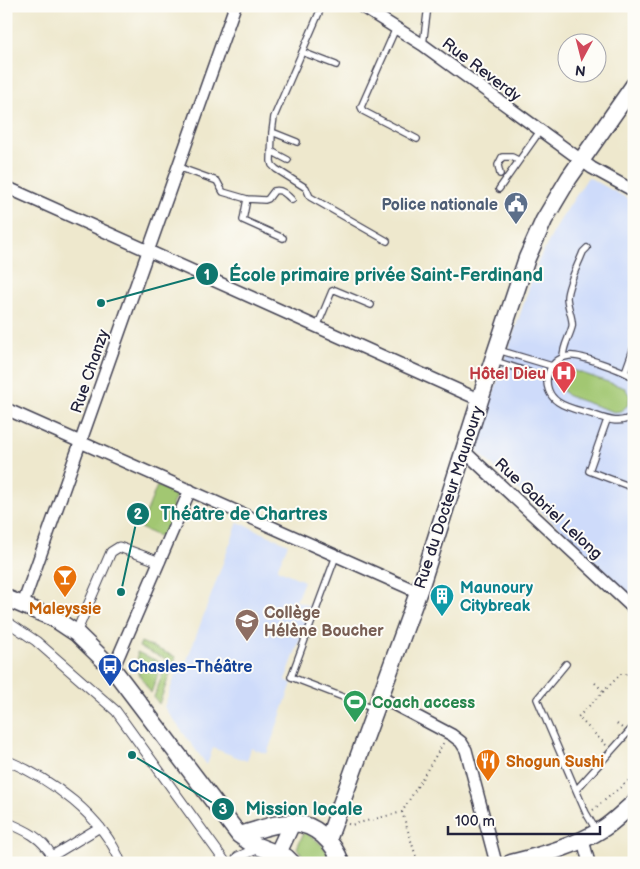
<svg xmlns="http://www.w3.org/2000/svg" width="640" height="869" font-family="'Balsamiq Sans',sans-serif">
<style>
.built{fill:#cedbfa}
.green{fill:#a2c772;stroke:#627456}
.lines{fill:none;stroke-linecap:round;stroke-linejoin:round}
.service-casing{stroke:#414051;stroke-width:8}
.pedestrian-casing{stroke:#414051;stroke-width:11}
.minor-casing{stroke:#414051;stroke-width:14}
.secondary-casing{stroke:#414051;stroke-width:19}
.path{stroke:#414051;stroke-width:2;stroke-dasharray:1 4;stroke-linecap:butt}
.service{stroke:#fff;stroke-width:5.5}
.pedestrian{stroke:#fff;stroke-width:9}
.minor{stroke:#fff;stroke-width:11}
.secondary{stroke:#fff;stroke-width:16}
.labels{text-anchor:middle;stroke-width:4;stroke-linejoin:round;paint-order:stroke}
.street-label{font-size:16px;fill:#22223b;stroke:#fdfcf7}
.service-label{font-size:16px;font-weight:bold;fill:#4e5e75;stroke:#fdfcf7;text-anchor:end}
.health-label{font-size:16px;font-weight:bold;fill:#be3a42;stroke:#fdfcf7;text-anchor:end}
.culture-label{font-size:16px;font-weight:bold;fill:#0d838f;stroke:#fdfcf7;text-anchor:start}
.food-label{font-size:16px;font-weight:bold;fill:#c56008;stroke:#fdfcf7}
.education-label{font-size:16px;font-weight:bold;fill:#785e54;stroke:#fdfcf7;text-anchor:start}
.transit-label{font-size:16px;font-weight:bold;fill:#164399;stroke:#fdfcf7;text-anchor:start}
.leisure-label{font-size:16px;font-weight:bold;fill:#27864d;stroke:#fdfcf7;text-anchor:start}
.leader{fill:none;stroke:#0f766e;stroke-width:2}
.callout-dot{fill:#0f766e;stroke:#fdfcf7;stroke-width:2}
.mark-label{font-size:15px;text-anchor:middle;font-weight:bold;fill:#fff}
.callout-label{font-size:18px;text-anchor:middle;font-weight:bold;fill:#0f766e;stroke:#fdfcf7;stroke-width:4;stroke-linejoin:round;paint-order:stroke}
</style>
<rect width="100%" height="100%" fill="#fdfcf7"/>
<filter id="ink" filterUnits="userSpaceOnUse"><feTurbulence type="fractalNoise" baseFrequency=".02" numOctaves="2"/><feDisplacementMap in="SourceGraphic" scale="10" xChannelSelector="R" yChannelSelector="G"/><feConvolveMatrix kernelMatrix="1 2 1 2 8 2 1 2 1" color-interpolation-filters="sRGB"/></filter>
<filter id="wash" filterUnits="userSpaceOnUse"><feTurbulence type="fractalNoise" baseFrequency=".0096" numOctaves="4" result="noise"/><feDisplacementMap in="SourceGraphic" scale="20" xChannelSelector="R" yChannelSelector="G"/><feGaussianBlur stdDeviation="1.12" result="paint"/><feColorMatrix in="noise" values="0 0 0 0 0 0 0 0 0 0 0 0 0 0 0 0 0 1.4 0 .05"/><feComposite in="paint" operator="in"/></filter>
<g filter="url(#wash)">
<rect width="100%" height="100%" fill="#eee8cd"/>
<path class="built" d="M588 177 634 202V598L479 453 476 445 538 261 559 222Z
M238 522 288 544 277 569 304 581 296 601 312 607 285 680 292 683 267 754 251 748 247 761 213 748 207 765 164 707 180 662 186 663Z"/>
<path class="green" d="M569 371H576L625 388 630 396 628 405 621 411 614 412 568 396C559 388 558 377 569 371Z
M157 486 177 494 172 505 176 507 163 538 140 528Z
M141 642 176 657 159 704 154 697 168 660 139 647Z
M137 652 162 663 151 693 139 674Z
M304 832C320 842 325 846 333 863H309L297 848Z"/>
</g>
<g filter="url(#ink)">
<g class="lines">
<defs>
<path id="service" d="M322 6 274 117 272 132 271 161 272 165 276 169 306 188 310 197 387 241
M396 28 361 107 363 111 417 139
M423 45 428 6
M302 52 336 65
M272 132 297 142
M271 151 288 160
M178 167 217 181 223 192 247 199 265 200 268 199 274 191C282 189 287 195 292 200
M500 174 498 165 502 157H512L518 160
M499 189 540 131
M247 199 243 220 283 238
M317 327 332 291 335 290 371 305
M498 350 552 366
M563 357C563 346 569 338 572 327 574 320 567 307 567 297 568 284 578 265 583 252L587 248
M495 361 547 378
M625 372 634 347
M634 378C626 371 578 354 569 356 546 359 539 389 558 402 568 409 583 411 594 415 608 420 621 425 634 415
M607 420 589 471 634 488
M336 556 291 677 374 709
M566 664 537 699 576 790
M596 830 586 813 576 790 634 726"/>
<path id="pedestrian" d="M6 621 36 641 116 711 226 863
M76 633 111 552 119 547 160 562
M6 760C51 779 103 816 121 863
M6 822C25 830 42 837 52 856
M49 863 52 856 100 827
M234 863 238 857 259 848"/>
<path id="minor" d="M361 6 423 45 592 168 634 191
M6 187 480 400
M6 409 418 592
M464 451 634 609
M23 604 235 6
M113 669 190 490
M380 697 452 735 461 742 466 750 496 863
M583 840 589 863"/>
<path id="secondary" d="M6 598 55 619 76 633 113 669 239 835 252 844 286 857 292 863
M239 835C256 831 275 822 293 823 316 824 334 842 341 863
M328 840 422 582 486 381 527 258 544 220 569 178 634 85
M278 853 292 823
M511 863C543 855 576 846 604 828 615 821 624 811 634 803"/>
</defs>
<use href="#service" class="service-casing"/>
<use href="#pedestrian" class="pedestrian-casing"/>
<use href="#minor" class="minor-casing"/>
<use href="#secondary" class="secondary-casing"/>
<path class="path" d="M595 683 603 691
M617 724 622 728
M606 745 578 717 621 674H634
M593 810 634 776
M402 812 418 863
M348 824 351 825 402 812 444 742"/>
<use href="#service" class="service"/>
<use href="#pedestrian" class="pedestrian"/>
<use href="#minor" class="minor"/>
<use href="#secondary" class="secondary"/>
</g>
</g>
<defs>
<symbol id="civic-pin" viewBox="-11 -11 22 30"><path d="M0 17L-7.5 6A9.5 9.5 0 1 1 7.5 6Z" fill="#5c6f8a" stroke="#fdfcf7"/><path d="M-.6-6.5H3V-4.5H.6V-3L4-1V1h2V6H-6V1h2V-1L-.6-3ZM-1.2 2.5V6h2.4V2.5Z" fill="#fff"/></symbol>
<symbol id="hospital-pin" viewBox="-11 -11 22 30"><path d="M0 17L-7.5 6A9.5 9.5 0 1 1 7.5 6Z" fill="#e0444e" stroke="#fdfcf7"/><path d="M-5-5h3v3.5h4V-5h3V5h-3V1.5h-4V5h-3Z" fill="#fff"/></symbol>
<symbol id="bar-pin" viewBox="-11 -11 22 30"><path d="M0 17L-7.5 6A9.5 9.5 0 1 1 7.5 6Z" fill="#e8710a" stroke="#fdfcf7"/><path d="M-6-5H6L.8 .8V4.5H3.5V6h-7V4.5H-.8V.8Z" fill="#fff"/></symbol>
<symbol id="building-pin" viewBox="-11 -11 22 30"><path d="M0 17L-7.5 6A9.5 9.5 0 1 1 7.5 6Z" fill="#0f9aa8" stroke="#fdfcf7"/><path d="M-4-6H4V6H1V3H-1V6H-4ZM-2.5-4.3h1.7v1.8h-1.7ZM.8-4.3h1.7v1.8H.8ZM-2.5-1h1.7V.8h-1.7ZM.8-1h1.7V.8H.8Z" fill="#fff"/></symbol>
<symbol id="school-pin" viewBox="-11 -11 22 30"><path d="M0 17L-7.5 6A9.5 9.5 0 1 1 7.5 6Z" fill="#8d6e63" stroke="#fdfcf7"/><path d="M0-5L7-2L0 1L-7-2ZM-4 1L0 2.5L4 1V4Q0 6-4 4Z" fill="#fff"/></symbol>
<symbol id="bus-pin" viewBox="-11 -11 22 30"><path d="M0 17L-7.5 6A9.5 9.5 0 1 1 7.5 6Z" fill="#1a4fb4" stroke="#fdfcf7"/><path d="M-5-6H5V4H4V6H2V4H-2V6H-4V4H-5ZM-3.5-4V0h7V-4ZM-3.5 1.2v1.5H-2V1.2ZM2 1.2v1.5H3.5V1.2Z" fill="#fff"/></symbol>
<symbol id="stadium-pin" viewBox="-11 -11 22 30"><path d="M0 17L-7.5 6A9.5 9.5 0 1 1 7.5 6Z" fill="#2e9e5b" stroke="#fdfcf7"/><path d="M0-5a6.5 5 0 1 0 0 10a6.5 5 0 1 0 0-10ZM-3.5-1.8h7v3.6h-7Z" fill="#fff"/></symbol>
<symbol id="restaurant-pin" viewBox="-11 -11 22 30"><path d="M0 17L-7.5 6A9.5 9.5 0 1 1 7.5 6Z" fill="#e8710a" stroke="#fdfcf7"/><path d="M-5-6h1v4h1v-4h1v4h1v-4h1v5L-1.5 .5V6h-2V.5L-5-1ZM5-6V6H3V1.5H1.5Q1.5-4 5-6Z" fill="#fff"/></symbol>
</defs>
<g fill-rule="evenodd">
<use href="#civic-pin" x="502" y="190" width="28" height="38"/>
<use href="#hospital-pin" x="550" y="359" width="28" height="38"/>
<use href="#bar-pin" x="51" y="563" width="28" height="38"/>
<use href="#building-pin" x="428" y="582" width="28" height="38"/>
<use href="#school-pin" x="233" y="607" width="28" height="38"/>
<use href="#bus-pin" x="96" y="652" width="28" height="38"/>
<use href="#stadium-pin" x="341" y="688" width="28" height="38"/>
<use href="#restaurant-pin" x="474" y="747" width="28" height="38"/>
</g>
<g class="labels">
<g class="street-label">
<text transform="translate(482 69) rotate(37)" y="6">Rue Reverdy</text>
<text transform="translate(89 371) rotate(-71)" y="6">Rue Chanzy</text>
<text transform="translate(448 497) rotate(-72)" y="6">Rue du Docteur Maunoury</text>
<text transform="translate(549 508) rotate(43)" y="6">Rue Gabriel Lelong</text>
</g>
<g class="service-label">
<text x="498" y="210">Police nationale</text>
</g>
<g class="health-label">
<text x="546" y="379">Hôtel Dieu</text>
</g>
<g class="culture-label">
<text x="460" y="593">Maunoury<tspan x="460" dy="18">Citybreak</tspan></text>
</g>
<g class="food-label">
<text x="65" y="614">Maleyssie</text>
<text x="506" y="767" text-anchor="start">Shogun Sushi</text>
</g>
<g class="education-label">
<text x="264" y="618">Collège<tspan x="264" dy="18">Hélène Boucher</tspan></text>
</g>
<g class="transit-label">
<text x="128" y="672">Chasles–Théâtre</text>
</g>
<g class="leisure-label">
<text x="372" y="708">Coach access</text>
</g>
</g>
<path class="leader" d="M101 303L207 274M121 592L138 514M132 755L223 809"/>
<g class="callout-dot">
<circle cx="101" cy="303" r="5"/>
<circle cx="121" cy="592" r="5"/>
<circle cx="132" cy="755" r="5"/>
<circle cx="207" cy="274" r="12"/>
<circle cx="138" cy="514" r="12"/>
<circle cx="223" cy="809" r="12"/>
</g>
<g class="mark-label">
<text x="207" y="280">1</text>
<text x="138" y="519">2</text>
<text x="223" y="814">3</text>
</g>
<g class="callout-label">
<text x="386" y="281">École primaire privée Saint-Ferdinand</text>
<text x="244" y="520">Théâtre de Chartres</text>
<text x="304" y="815">Mission locale</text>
</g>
<rect width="640" height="869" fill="none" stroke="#fdfcf7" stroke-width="25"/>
<g transform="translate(582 58) rotate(187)"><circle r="24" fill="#fdfcf7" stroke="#a5a5ac"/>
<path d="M0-4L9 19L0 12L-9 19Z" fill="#d1495b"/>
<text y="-8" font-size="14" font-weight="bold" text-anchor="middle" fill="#22223b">N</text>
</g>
<path d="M448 826v8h152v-8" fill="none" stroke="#22223b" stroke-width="2.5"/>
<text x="455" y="826" font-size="15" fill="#22223b" stroke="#fdfcf7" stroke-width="4" paint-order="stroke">100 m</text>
</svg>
